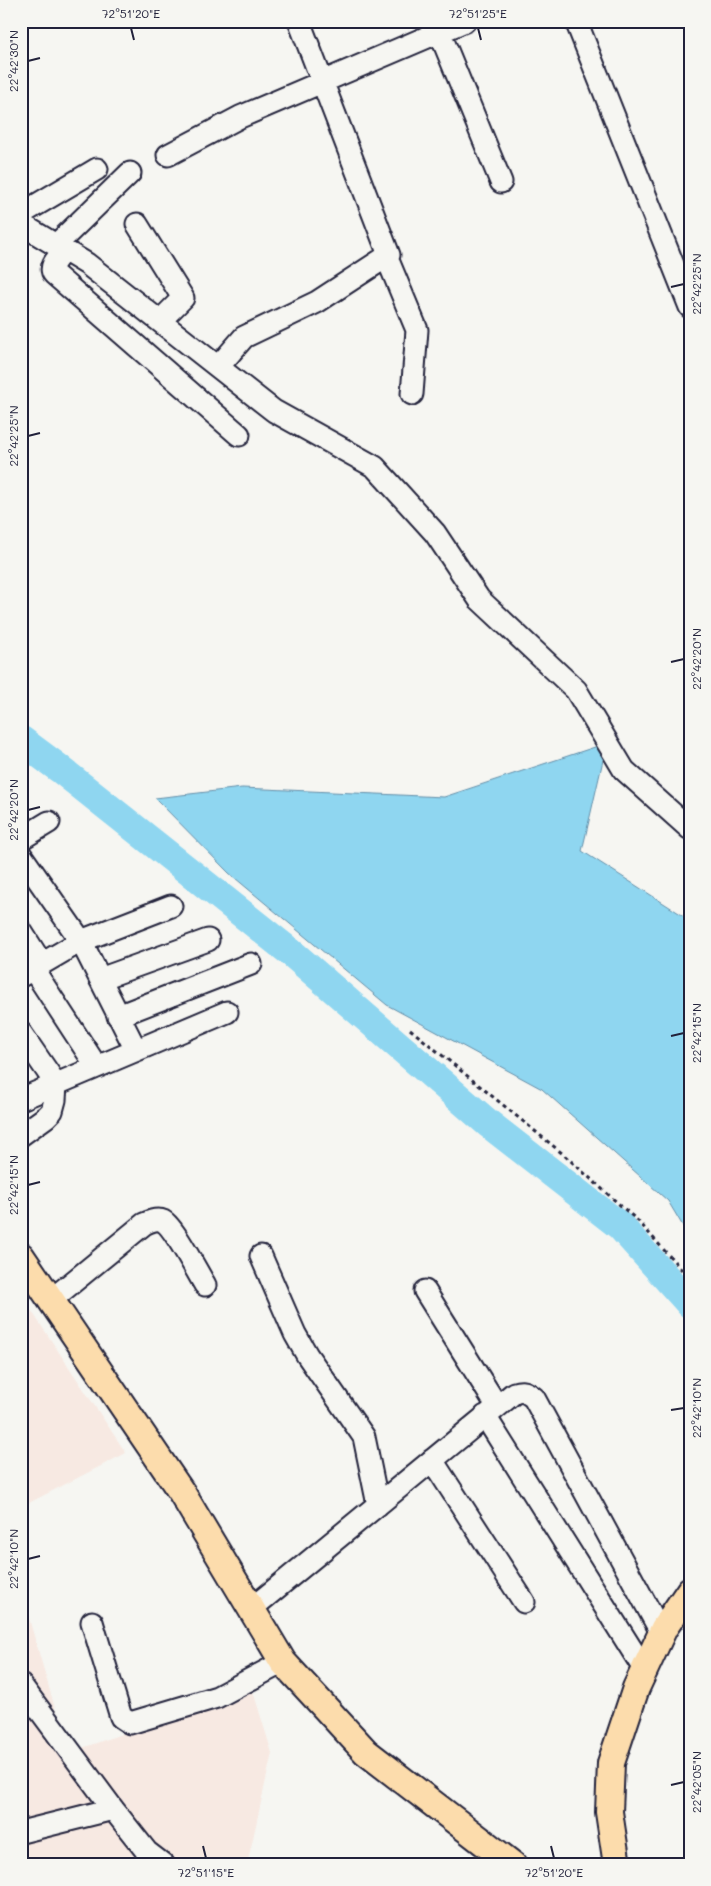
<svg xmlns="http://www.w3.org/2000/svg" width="711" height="1886" font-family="Mali,sans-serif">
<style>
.built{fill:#f7e9e2}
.water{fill:#8fd6f0;stroke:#638ea8}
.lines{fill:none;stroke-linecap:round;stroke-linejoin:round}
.river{stroke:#8fd6f0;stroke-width:29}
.minor-casing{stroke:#22223b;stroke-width:25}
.major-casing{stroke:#22223b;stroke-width:30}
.path{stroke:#22223b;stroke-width:3;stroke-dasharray:4 4;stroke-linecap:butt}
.minor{stroke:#f6f6f2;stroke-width:21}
.major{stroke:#fcdcac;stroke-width:26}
.ticks{fill:none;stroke:#22223b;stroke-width:2}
.neatline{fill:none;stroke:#22223b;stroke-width:2}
.ticks-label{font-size:12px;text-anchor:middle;fill:#22223b}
</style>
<rect width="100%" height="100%" fill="#f6f6f2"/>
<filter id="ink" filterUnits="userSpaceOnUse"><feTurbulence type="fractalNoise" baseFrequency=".02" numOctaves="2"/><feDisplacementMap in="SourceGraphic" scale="10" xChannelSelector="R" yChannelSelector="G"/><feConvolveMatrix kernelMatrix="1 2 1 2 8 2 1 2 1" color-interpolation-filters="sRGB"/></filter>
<g filter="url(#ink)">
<path class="built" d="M21 1295 126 1453 21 1507Z
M21 1591 68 1753 252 1688 272 1753 247 1865H21Z"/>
<path class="water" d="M607 743 582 851 690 920V1238L668 1201 542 1089 387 1005 229 873 155 798 242 788 444 797Z"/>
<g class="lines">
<path class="river" d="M21 740 60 769 294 955 489 1124 620 1226 690 1304"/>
<defs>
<path id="minor" d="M435 21 501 182
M576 21 690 307
M168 155 240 117 465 21
M21 214 97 169
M21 224 87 264 274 411 375 467 435 533 479 599 576 690 624 770 690 829
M137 224 183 298 160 321
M56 245 130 173
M64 250C59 257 48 266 54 274L239 435
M387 258 417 330 412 394
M218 367 244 337 317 302 389 255 299 21
M21 839 49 822
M21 855 81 941 136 1050
M21 931 42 964
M33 969 97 1067
M21 976 81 941 171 906
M100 979 208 940
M118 1016 251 964
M21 1033 56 1084 55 1100 52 1111 46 1117 21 1135
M21 1099 227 1012
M261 1256 295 1334 307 1355 364 1437 378 1505
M425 1291 497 1406
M51 1300 144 1224C150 1221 157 1218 163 1221 174 1227 197 1272 205 1285
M485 1416 644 1669
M432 1460 524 1602
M251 1609 514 1393C523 1390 527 1392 534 1398L662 1634
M92 1622 121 1717 130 1723 217 1697 283 1662
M21 1685 113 1809 147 1852 164 1865
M21 1832 113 1809"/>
<path id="major" d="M21 1256 182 1493 283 1662 366 1752 513 1865
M617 1865 609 1812 611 1763 636 1688 664 1628 690 1590"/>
</defs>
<use href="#minor" class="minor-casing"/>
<use href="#major" class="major-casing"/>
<path class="path" d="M410 1029 563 1154 639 1222 690 1279"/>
<use href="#minor" class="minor"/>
<use href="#major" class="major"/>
</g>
</g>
<path class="ticks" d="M131 28 134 40M478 28 481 40M28 61 40 58M671 287 684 284M28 436 40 433M671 662 684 659M28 810 40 807M671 1036 684 1033M28 1185 40 1182M671 1410 684 1408M28 1559 40 1556M671 1785 684 1782M203 1846 206 1858M551 1846 554 1858"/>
<rect width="711" height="1886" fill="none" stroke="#f6f6f2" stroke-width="55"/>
<rect x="28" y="28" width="656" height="1830" class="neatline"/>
<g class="ticks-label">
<text x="131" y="18">72°51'20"E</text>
<text x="478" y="18">72°51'25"E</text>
<text transform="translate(14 61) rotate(-90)" y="4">22°42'30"N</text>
<text transform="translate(697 284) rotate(-90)" y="4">22°42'25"N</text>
<text transform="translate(14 436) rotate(-90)" y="4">22°42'25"N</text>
<text transform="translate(697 659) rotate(-90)" y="4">22°42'20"N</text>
<text transform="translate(14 810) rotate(-90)" y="4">22°42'20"N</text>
<text transform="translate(697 1033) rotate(-90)" y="4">22°42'15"N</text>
<text transform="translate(14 1185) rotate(-90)" y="4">22°42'15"N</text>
<text transform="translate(697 1408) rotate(-90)" y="4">22°42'10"N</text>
<text transform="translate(14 1559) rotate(-90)" y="4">22°42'10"N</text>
<text transform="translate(697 1782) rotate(-90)" y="4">22°42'05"N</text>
<text x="206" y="1877">72°51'15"E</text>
<text x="554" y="1877">72°51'20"E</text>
</g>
</svg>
